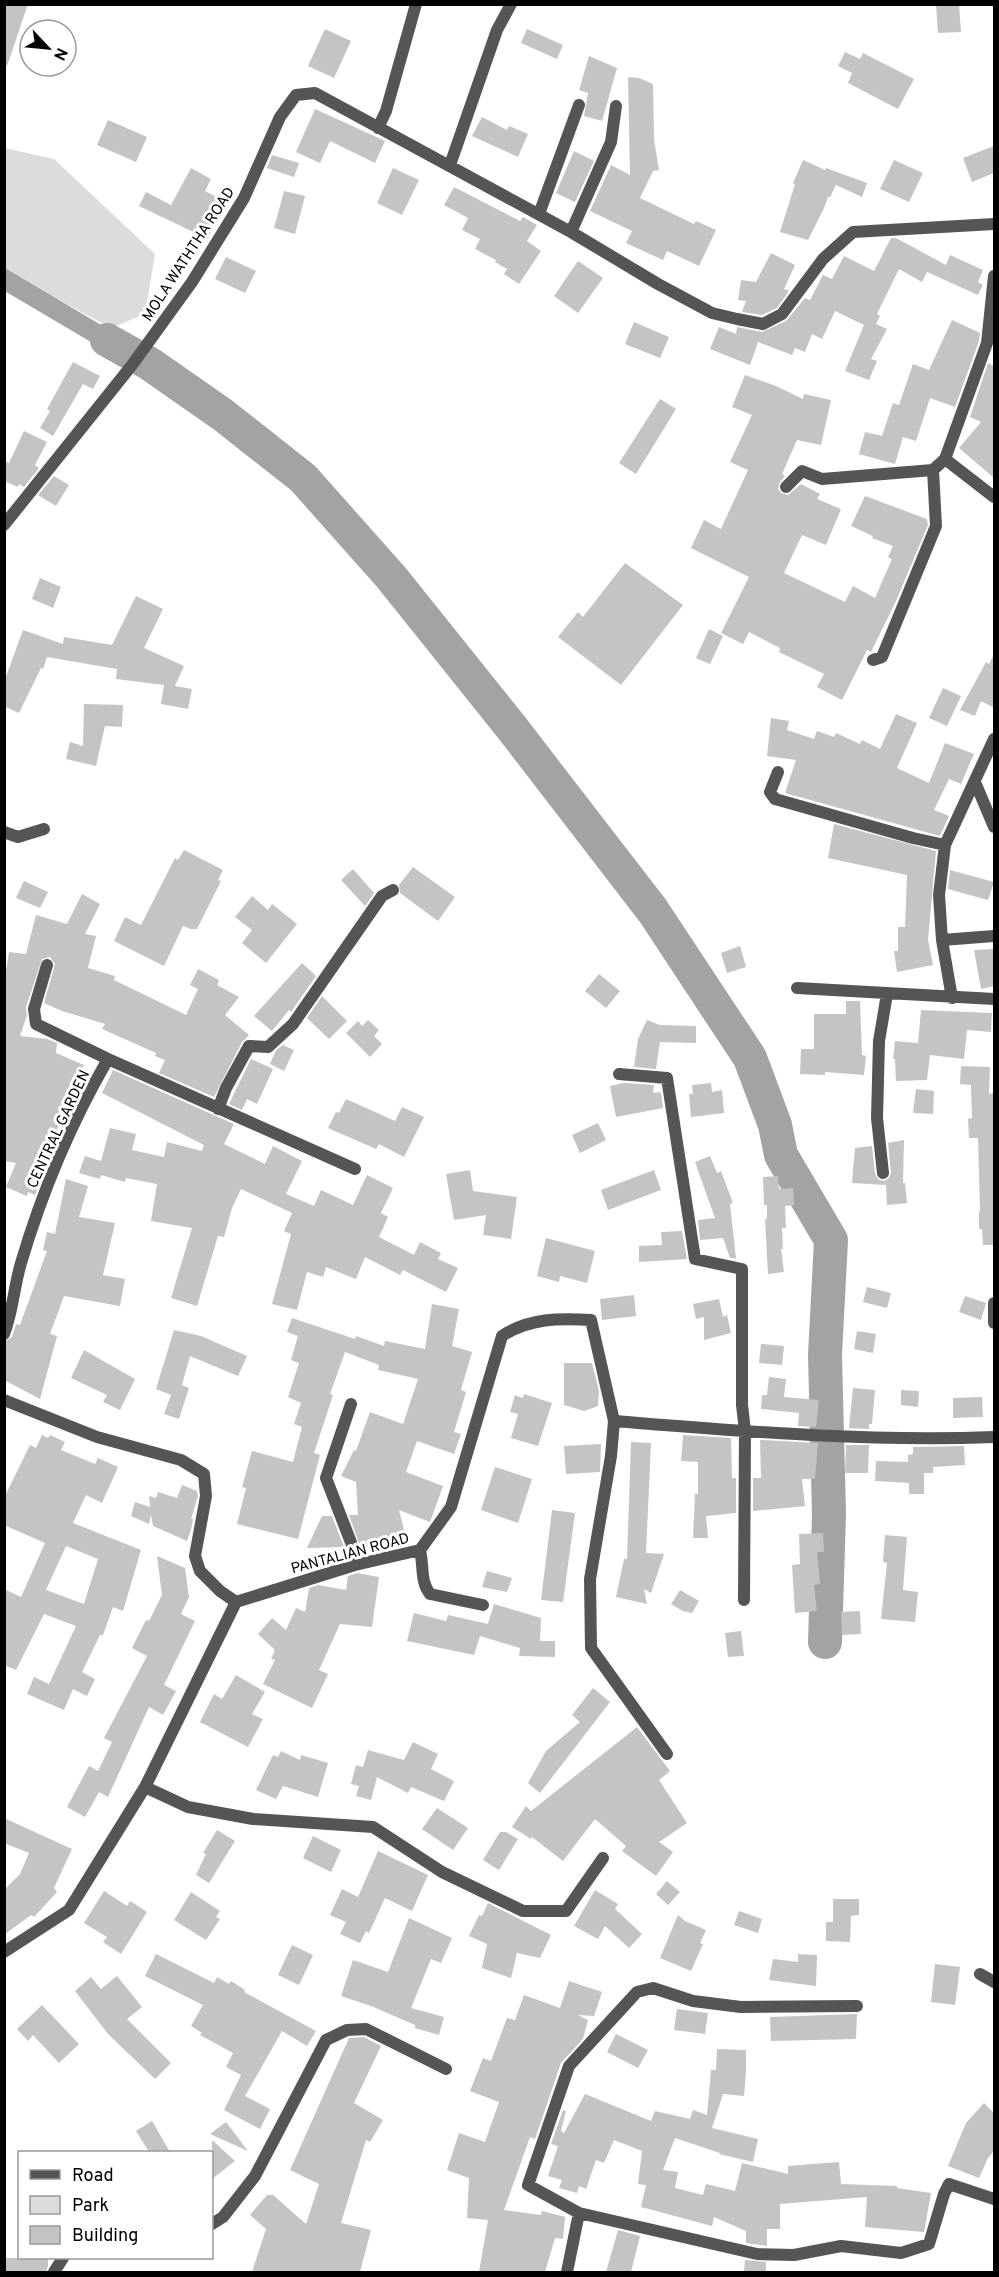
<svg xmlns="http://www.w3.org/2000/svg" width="999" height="2277" font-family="Overpass,sans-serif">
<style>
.green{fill:#dcdcdc}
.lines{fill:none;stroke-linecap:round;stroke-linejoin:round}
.canal{stroke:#a3a3a3;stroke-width:20}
.river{stroke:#a3a3a3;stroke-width:34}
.building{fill:#c4c4c4;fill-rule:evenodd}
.street{stroke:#555;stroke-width:12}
.labels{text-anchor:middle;stroke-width:6;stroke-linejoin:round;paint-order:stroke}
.street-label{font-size:15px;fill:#000;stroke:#fff}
</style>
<rect width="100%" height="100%" fill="#fff"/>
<path class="green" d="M5 148 54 159 155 254 145 314 111 328 5 271Z"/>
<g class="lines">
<path class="canal" d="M4 279 107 340"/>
<path class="river" d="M107 340 150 364 223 415 303 478 391 577 512 728 653 911 750 1058 775 1125 781 1155 831 1240 825 1355 829 1514 825 1642"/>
</g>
<path class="building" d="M4 4H28L7 66 4 65Z
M936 4H959L961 32 938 33Z
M325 29 351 41 334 78 308 66Z
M527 29 563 45 557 59 521 43Z
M845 52 860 59 863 53 914 79 898 109 848 83 852 73 838 66Z
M589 56 617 68 602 121 584 116 588 93 579 90Z
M628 77 639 78 653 84 654 140 659 170 653 171 640 198 694 224 696 221 716 230 699 266 667 251 663 260 626 243 632 231 590 211 611 165 630 175Z
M315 109 385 141 375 163 330 141 320 163 296 152Z
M482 117 507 130 509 126 528 134 518 157 472 136Z
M108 120 147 137 136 162 97 145Z
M994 146V173L972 182 963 158Z
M574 151 594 161 575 202 556 193Z
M272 155 299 163 294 177 267 168Z
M803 160 825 170 826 168 867 183 862 197 836 185 830 197H828L824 208 808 240 780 232 795 184 793 183Z
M894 160 923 173 909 202 880 189Z
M191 168 211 179 205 191 224 201 208 239 139 206 146 192 171 205Z
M393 168 419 180 402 215 377 203Z
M454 187 520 221 523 217 537 225 527 241 541 251 519 284 504 274 507 269 495 262 496 260 475 249 480 239 462 230 468 218 444 205Z
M284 191 305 196 295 234 274 228Z
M891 238H896L946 265 950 255 983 270 978 282 983 285 978 295 927 272 922 282 899 269 877 314 880 316 876 324 887 329 871 359 877 361 869 380 845 371 864 325 835 311 822 339 812 334 805 352 795 348 792 355 758 342 750 365 710 349 719 327 736 334 737 327 762 332 786 321 805 298 810 300 823 275 832 279 844 256 874 271Z
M771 253 795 265 784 289 789 291 777 308 762 315 742 312 746 301 738 300 741 280 756 282Z
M226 257 256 271 245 293 215 279Z
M578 261 603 278 578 313 554 296Z
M952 320 980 333 979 341 955 407 930 398 916 441 903 437 895 464 859 454 865 432 882 436 893 403 899 405 913 364 929 370Z
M634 322 669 337 660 358 625 344Z
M73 362 100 376 93 389 83 384 53 436 40 428 50 411 47 409Z
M988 363 994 366V478L959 448 981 422 970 417Z
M745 375 776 386 803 399 804 394 831 400 821 445 797 440 782 474 785 476 780 482 778 489 781 493 788 495 801 484 820 494 817 499 841 509 826 545 802 535 784 573 845 602 853 586 875 598 892 559 888 557 893 546 872 538 873 536 851 526 865 496 927 519 928 525 896 601 871 652 867 650 842 700 817 687 824 674 779 652 780 648 749 632 743 644 721 633 749 577 691 548 704 520 721 529 748 470 730 462 752 415 732 407Z
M660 399 676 409 636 474 619 463Z
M24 431 47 442 35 465 39 468 24 487 19 484 18 487 4 481V461L9 463Z
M54 476 69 485 56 506 38 495Z
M625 563 683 605 621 685 558 637 578 612 583 617Z
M40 578 61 587 53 608 32 599Z
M136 596 163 609 144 648 184 666 175 686 192 689 188 709 161 704 164 685 116 679 117 669 47 657 43 669 41 668 19 713 4 706V682L23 630 63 644 64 637 112 645Z
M709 629 723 636 710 664 696 658Z
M994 654V708L981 701 975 716 960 710 986 662 989 664Z
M943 688 961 696 947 726 929 718Z
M84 704 123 705 122 727 105 726 96 766 66 759 70 742 83 746Z
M896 714 917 723 897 768 929 783 945 743 974 754 961 784 949 779 934 810 949 816 940 836 785 793 796 760 767 756 771 718 789 721 787 730 814 739 817 731 834 737 836 733 860 744 862 740 880 749Z
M834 824 936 851 928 940 933 965 897 972 894 951H898V927H905L907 875 828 858Z
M184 850 223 870 218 880 221 881 197 929H191L183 926 164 966 114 941 125 917 141 925 175 858 178 860Z
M413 867 455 897 438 921 400 893 399 885Z
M353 869 374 893 365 906 341 880Z
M950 870 994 882 988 900 948 889Z
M24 881 48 892 40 908 16 898Z
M82 894 100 904 85 934 96 936 88 968 115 976 114 980 186 1015 198 989 190 985 198 969 219 980 217 985 239 997 225 1015 249 1035 242 1042 214 1097 159 1073 165 1060 155 1056 156 1053 102 1029 105 1024 62 1011 44 1003 55 964 50 957 42 959 26 1007 27 1015 20 1036 47 1039 57 1043 56 1053 84 1065 45 1158 49 1160 35 1195 28 1192 27 1196 6 1187 16 1163 4 1161V984L9 952 26 954 36 915 67 924Z
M252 896 268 910 272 904 297 924 266 963 242 943 252 930 235 917Z
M740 946 746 967 727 973 721 953Z
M994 949V986L981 989 974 950Z
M302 963 316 976 291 1012 289 1010 272 1031 254 1016Z
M599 974 620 991 606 1008 585 991Z
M322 996 347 1021 329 1039 307 1018Z
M846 1001H860L862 1055 866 1056 864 1075 825 1072V1075L800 1074 801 1049H814V1014H846Z
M921 1010 992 1013 991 1032 967 1030 964 1059 930 1055 927 1080 896 1081 895 1059H893L895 1041 918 1043Z
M368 1020 379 1030 374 1036 382 1044 370 1057 346 1033 358 1021 362 1026Z
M647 1020 660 1025 696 1026V1043L660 1042 656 1069 634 1067 638 1039Z
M283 1045 294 1050 284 1071 270 1064 276 1050Z
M251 1059 273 1069 257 1104 247 1099 242 1110 229 1104Z
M961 1066 990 1067 989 1094 993 1093 994 1117V1245H983L982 1229H979V1211H980L978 1138H969L968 1119 972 1118 971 1085 960 1084Z
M113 1070 234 1124 224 1144 265 1164 273 1146 302 1161 286 1194 314 1206 321 1190 353 1205 367 1175 393 1188 381 1213 388 1217 379 1237 414 1255 420 1242 441 1253 438 1259 458 1268 446 1292 403 1270 400 1275 365 1257 356 1279 326 1267 323 1277 307 1272 297 1310 272 1304 291 1234 284 1231 292 1213 241 1189 232 1208 224 1237 218 1236 197 1306 171 1298 192 1228 151 1221 157 1184 126 1178 125 1182 101 1175 100 1179 79 1173 85 1156 101 1161 110 1128 136 1134 132 1150 164 1157 167 1142 202 1151 204 1145 102 1093Z
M624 1083 654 1085 653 1093 661 1092 663 1108 616 1117 610 1086Z
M711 1083 712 1092 722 1090 724 1113 691 1117 689 1094H693L692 1085Z
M916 1089 934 1091 933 1114 913 1113Z
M346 1099 395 1121 402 1107 424 1117 404 1157 379 1144 376 1149 328 1128 336 1112 339 1113Z
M598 1123 606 1140 580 1153 572 1135Z
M904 1140 903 1183H905L907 1203 887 1205 886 1185 852 1183 855 1148 872 1146 875 1174 879 1180 884 1181 888 1179 891 1173 888 1143Z
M710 1156 717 1173 721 1171 733 1203 730 1204 736 1258H730L723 1238 700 1240 698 1220 715 1218 695 1162Z
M470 1170 473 1191 517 1197 511 1239 483 1235 486 1215 454 1220 446 1174Z
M654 1170 661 1190 608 1210 601 1190Z
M778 1176 779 1189 793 1188 794 1205 785 1206 786 1228H782L783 1249H781L784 1272 768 1274 765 1219H767V1205H764L763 1177Z
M66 1179 88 1186 79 1217 115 1223 103 1275 125 1279 120 1306 64 1296 50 1334 57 1336 40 1399 4 1380V1342L12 1337 16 1324 20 1325 47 1251 43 1250 47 1232 55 1234Z
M682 1231 687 1259 639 1262V1246L662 1245 661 1232Z
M546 1238 595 1251 587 1283 560 1276 559 1282 537 1276Z
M867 1287 891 1293 887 1308 863 1302Z
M634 1295 636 1316 602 1320 600 1299Z
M965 1296 986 1303 981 1320 959 1312Z
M719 1299 723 1317 727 1315 731 1333 704 1340V1317L696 1319 693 1304Z
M432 1304 459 1309 452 1346 472 1352 461 1390 466 1392 454 1432 461 1434 454 1454 417 1441 406 1472 443 1486 430 1522 399 1510 406 1538 361 1549 349 1515H358L356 1482 341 1476 354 1450 356 1451 370 1412 403 1424 418 1379 378 1370 379 1365 345 1352 330 1394 333 1395 314 1453 320 1455 298 1539 237 1524 246 1488 242 1487 252 1451 293 1462 302 1427 294 1424 301 1403 288 1397 299 1363 291 1360 298 1336 287 1332 292 1318 355 1339 356 1336 384 1346 385 1341 425 1349Z
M174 1330 201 1336 247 1356 238 1376 190 1356 182 1385 189 1388 179 1419 164 1414 171 1395 156 1389Z
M857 1331 876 1334 873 1353 854 1349Z
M761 1344 784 1346 782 1365 759 1363Z
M84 1350 135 1379 120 1410 103 1402 107 1395 71 1378Z
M564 1363H592L599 1391 598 1406 584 1411 564 1405Z
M769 1377 786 1379 784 1397 819 1400 816 1427 798 1426 799 1413 761 1409 762 1395H767Z
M853 1388 875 1390 872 1424H869V1429L849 1428Z
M901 1390 919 1391 918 1407 901 1405Z
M524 1394 552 1403 538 1446 511 1438 518 1414 510 1412 515 1395 523 1398Z
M982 1397 983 1417 953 1418V1398Z
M42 1435 48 1438 50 1435 65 1442 61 1450 95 1464 98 1458 118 1467 102 1503 86 1495 73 1523 141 1550 123 1611 113 1607 103 1635H100L82 1672 95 1679 87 1696 73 1689 64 1710 27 1694 34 1677 49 1684 76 1626 44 1614 16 1670 4 1665V1589L21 1597 45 1543 4 1525V1498L30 1445 36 1448ZM66 1546 98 1559 84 1604 46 1590Z
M683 1435 731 1438 732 1478H736V1513L706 1516 708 1538H693L695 1494H698V1462L681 1461Z
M760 1440 818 1443 815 1479H802L805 1506 753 1511V1478H761Z
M631 1442 651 1443 646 1553 664 1554 651 1593 644 1589 647 1604 616 1597 624 1559H627Z
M601 1444 600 1472 566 1474 564 1446Z
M846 1445H869L868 1473H845Z
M964 1446 965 1465 933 1467V1473H924V1494H909V1483L875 1481 876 1461 908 1462V1455L913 1454V1447Z
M495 1467 532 1479 518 1523 481 1510Z
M182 1485 197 1491 198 1496 191 1519H193L191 1530 187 1541 153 1526 151 1515 149 1524 131 1516 135 1502 150 1507 149 1496 156 1498 158 1492 177 1498Z
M552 1510 575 1513 563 1602 541 1600Z
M322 1516H332L344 1547 307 1548Z
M823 1533 824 1552H817L820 1584 814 1585 817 1611 795 1613 792 1565 800 1564 799 1534Z
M885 1535 907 1537 903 1590 918 1592 915 1622 881 1619 887 1563 883 1562Z
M157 1556 185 1568 189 1597 181 1614 195 1621 164 1685 176 1691 163 1715 149 1707 108 1797 99 1792 85 1817 67 1807 89 1766 98 1771 112 1742 104 1738 147 1656 132 1648 146 1620 149 1621 162 1595Z
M487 1571 512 1578 507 1592 482 1587Z
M357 1573 379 1577 372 1627 340 1624 319 1670 328 1674 312 1708 263 1684 275 1660 271 1659 275 1650 258 1634 272 1618 286 1630 296 1608 305 1612 309 1588 318 1585 346 1590 348 1576Z
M680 1590 699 1601 692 1613 683 1611 671 1604Z
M494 1604 541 1618 540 1641H555V1657L519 1656 520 1648 480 1636 474 1655 407 1641 414 1613 446 1621 448 1615 488 1624Z
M860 1611 861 1634 842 1635 841 1612Z
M741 1631 744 1656 728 1657 725 1633Z
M236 1675 265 1692 252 1714 263 1719 248 1747 200 1722 214 1694 222 1699Z
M593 1688 610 1702 540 1793 528 1783 546 1751 580 1722 572 1715Z
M637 1727 670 1771 659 1780 687 1823 659 1842 673 1852 656 1876 622 1851 626 1846 595 1819 563 1861 532 1837 531 1839 512 1827 526 1806 531 1811Z
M413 1742 438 1754 431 1769 454 1781 444 1801 411 1787 408 1793 377 1777 371 1800 356 1796 359 1786 351 1784 356 1765 363 1767 368 1750 404 1760Z
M281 1751 300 1760 301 1755 328 1763 318 1797 283 1786 276 1799 256 1790 273 1755 278 1757Z
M437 1808 468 1828 453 1850 422 1829Z
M4 1818 72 1849 54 1888 57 1892 34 1917 31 1915 4 1935V1890L20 1874 29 1853 4 1843Z
M217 1830 235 1841 209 1883 196 1875 206 1854 203 1853Z
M500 1832H506L518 1839 499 1870 483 1860Z
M313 1836 341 1850 331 1872 303 1858Z
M378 1851 428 1875 412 1911 385 1898 369 1933 366 1931 360 1943 340 1934 346 1922 330 1915 342 1889 358 1897Z
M667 1881 680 1892 668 1905 656 1894Z
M595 1890 618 1904 615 1909 642 1934 629 1948 605 1926 598 1939 574 1926Z
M104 1891 127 1906 130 1901 147 1912 121 1954 103 1942 107 1937 84 1923Z
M191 1892 220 1911 216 1917 220 1919 206 1940 174 1920Z
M833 1899H859V1915L851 1916 850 1942 826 1941V1922H833Z
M488 1903 551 1935 540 1958 517 1953 511 1978 482 1968 487 1944 469 1936 479 1915 482 1916Z
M739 1911 762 1919 758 1933 734 1925Z
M678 1915 685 1921 706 1930 700 1943 703 1944 691 1971 660 1958Z
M409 1918 452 1938 441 1963 431 1959 411 2008 444 2017 439 2035 415 2028V2025L371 2006 341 1996 353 1960 388 1972Z
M292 1945 313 1955 299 1985 278 1975Z
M156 1954 214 1983 217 1977 229 1984 231 1981 245 1990 244 1992 316 2031 307 2046 282 2031 245 2096 270 2109 260 2129 224 2110 241 2075 226 2067 233 2053 200 2035 202 2033 191 2026 203 2005 145 1976Z
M798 1954 817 1955 816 1986 769 1980 773 1959 798 1962Z
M935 1964 960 1967 955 2005 931 2002Z
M117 1976 142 2007 127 2019 171 2063 155 2079 108 2034 75 1991 91 1977 101 1989Z
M569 1981 602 1992 594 2016 578 2015 588 2020 583 2039 561 2063 535 2139 530 2137 504 2210 541 2215 542 2211 565 2217 563 2239 555 2238 545 2272H479L488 2220 467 2218 469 2178 447 2170 459 2133 485 2142 499 2102 470 2091 483 2058 491 2061 507 2018 515 2020 524 1995 560 2008Z
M42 2005 79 2044 59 2063 33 2035 28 2041 17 2029Z
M677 2009 708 2013 705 2034 674 2030Z
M857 2014 856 2039 771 2041 770 2017Z
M616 2034 648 2050 638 2068 607 2052Z
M364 2037 381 2046 354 2103 383 2120 370 2142 366 2140 341 2223 371 2230 360 2272H252L266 2229 250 2215 267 2195H273L306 2224 319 2184 290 2170 349 2038Z
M717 2049 746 2050V2072L744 2096 723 2094 712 2128 758 2139 753 2162 719 2154 720 2153 675 2138 663 2170 678 2172 675 2188 703 2195 706 2184 735 2191 742 2163 788 2174V2166L839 2162 841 2184 897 2186V2188L931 2193 924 2232 865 2227 867 2197 780 2204V2229H767V2246L746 2243V2231L714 2217 712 2226 641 2207 646 2185 638 2184 642 2151 614 2140 604 2163 596 2160 586 2189 579 2186 577 2193 559 2188 562 2180 548 2176 558 2146 551 2144 563 2110 566 2111 561 2131 564 2133 585 2094 651 2121 655 2111 690 2119 693 2110 707 2115 711 2070H716Z
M984 2103 994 2113V2151L988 2158 979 2178 948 2166 966 2123Z
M152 2121 170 2152H149L136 2131Z
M226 2122 248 2151 210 2134Z
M212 2140 235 2161 212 2179Z
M618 2230 640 2236 631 2272H606Z
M4 2258H48V2266L46 2272H4Z
M745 2260 766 2262V2272H744Z"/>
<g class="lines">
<path class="street" d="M378 128 386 111 416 4
M450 165 497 30 511 4
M539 214 579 105
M571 232 611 142 616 106
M945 459 994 497
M786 487 802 471 822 479 933 470 945 459 987 343 994 276
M4 525 132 365 192 282 244 198 280 117 296 95 315 93 571 232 658 284 712 313 737 319 763 324 782 314 823 259 853 232 994 224
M873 660 882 657 936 526 933 470
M778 772 770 792 775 799 913 838 945 845
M975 782 994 827
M4 832 18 837 44 829
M942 940 994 936
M47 965 34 1009 36 1024 108 1059
M797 988 994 999
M952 998 942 940 939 895 945 845 994 739
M619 1074 667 1078 695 1259 742 1269V1405L745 1431 744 1600
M218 1109 226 1088 249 1046 268 1047 293 1024 382 896 393 890
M883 1173 877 1118 879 1041 887 994
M994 1303V1323
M4 1334C13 1311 14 1286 21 1263 42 1192 71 1123 108 1059L355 1169
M4 1400 97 1437 181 1460 204 1474 206 1496 195 1556 200 1571 220 1591 236 1602
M351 1404 326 1478 352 1545 355 1565
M614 1421 611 1456 590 1579 591 1648 667 1754
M420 1550C424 1567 420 1581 430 1594L483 1605
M145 1787 188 1807 253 1819 373 1827 442 1872 523 1911H566L603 1858
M4 1952 69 1910 145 1787 236 1602 355 1565 420 1550 451 1507 502 1336C529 1318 560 1318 591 1320L614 1421C741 1431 867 1442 994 1437
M980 1974 994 1982
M579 2213 528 2185 569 2066 637 1992 653 1988 693 2001 741 2007 857 2006
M212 2224 223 2217 255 2176 326 2040 347 2030 366 2029 446 2069
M54 2272 63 2258
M567 2272 579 2213 757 2254 794 2255 841 2246 901 2253 929 2244 944 2194 949 2184 994 2199"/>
</g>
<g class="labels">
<g class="street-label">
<text transform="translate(188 254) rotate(-57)" y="5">MOLA WATHTHA ROAD</text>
<text transform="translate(58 1129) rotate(-65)" y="5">CENTRAL GARDEN</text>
<text transform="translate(350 1553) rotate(-15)" y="5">PANTALIAN ROAD</text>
</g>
</g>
<rect width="999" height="2277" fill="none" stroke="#000000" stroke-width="12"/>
<rect x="18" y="2151" width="195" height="108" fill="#ffffff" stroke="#999999" stroke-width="1.5"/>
<rect x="30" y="2170" width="30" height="9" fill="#555555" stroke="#999999" stroke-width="1.5"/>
<text x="72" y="2181" font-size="18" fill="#000000">Road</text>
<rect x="30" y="2196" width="30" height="18" fill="#dcdcdc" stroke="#999999" stroke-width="1.5"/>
<text x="72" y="2211" font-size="18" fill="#000000">Park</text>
<rect x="30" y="2226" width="30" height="18" fill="#c4c4c4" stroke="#999999" stroke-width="1.5"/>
<text x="72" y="2241" font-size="18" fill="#000000">Building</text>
<g transform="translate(48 48) rotate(116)"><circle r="28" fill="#ffffff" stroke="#999999" stroke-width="1.5"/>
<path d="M0-4.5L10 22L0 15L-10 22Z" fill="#000000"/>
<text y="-9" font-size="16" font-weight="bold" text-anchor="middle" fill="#000000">N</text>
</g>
</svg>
